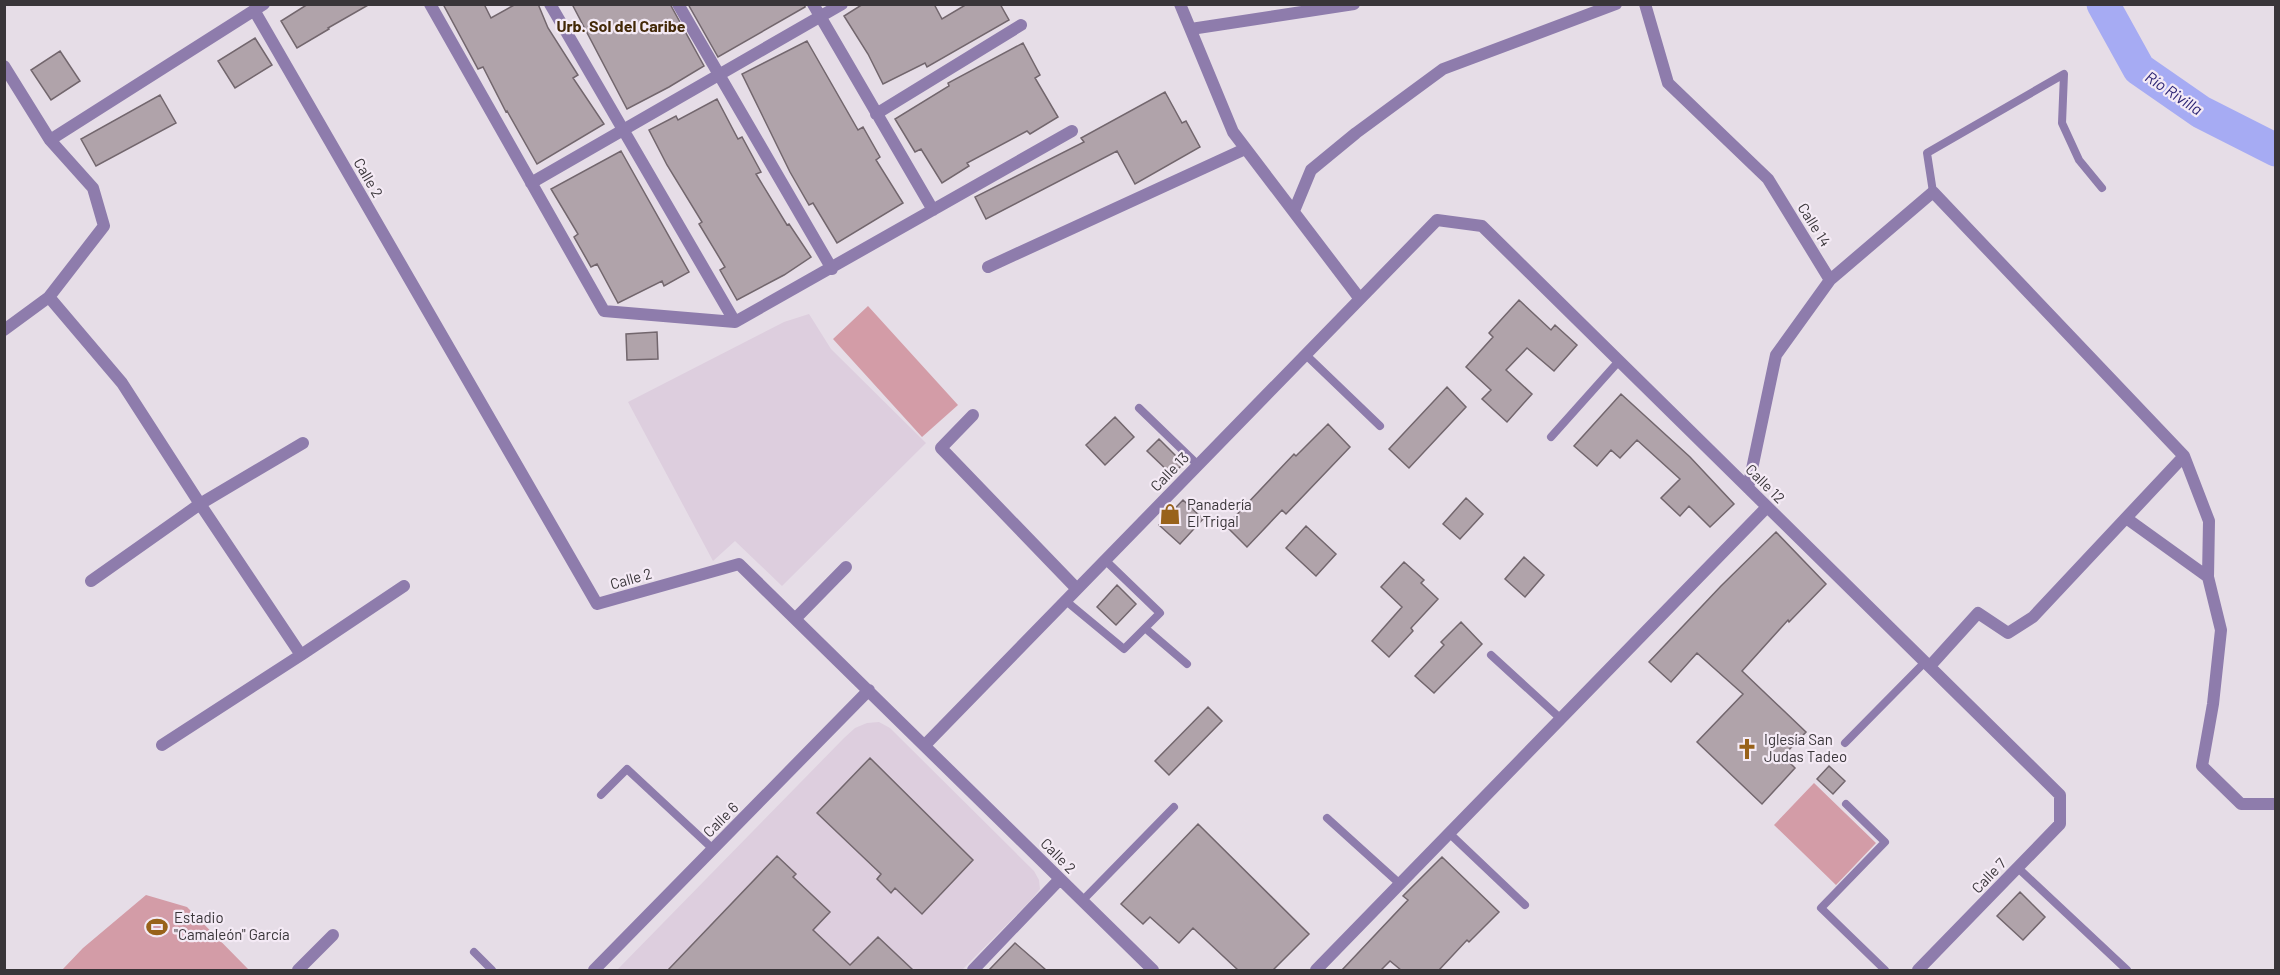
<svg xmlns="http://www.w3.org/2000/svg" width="2280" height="975" font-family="Barlow,sans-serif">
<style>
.built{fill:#ddcede}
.green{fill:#d39ca7}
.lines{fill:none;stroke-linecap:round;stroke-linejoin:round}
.river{stroke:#a6abf3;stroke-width:33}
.building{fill:#b0a3aa;stroke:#72666d;stroke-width:1.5}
.lane{stroke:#8e7cac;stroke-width:8}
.street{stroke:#8e7cac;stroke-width:12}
.labels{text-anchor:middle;stroke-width:4.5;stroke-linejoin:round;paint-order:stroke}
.street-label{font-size:15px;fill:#393539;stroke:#f4eaf5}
.poi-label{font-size:15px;fill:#393539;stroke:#f4eaf5;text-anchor:start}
.neighbourhood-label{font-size:16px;font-weight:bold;fill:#422806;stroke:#f4eaf5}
.water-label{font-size:16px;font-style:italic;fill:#2c2474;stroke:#f4eaf5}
</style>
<rect width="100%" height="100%" fill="#e6dde7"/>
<path class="built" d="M809 314 831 349 926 443 782 586 735 541 713 561 628 402 784 322Z
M879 722 890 728 1034 871 1039 880 1040 889 1031 900 962 970H617L844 738 855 728 867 723Z"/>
<path class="green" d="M868 306 958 405 922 437 833 339Z
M1814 783 1876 843 1836 885 1774 825Z
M146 895 187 907 249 970H62L83 948Z"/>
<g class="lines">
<path class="river" d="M2103 4 2139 69 2201 112 2276 150"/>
</g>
<path class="building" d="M308 4H370L328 28 329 29 297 48 281 21Z
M443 4H484L491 18 516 4H538L548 28 578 75 573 78 604 124 537 164 507 111 506 112 483 67 478 69Z
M572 4H670L704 66 669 87 627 109Z
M688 4H805V7L718 57Z
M863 4H934L942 19 967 4H1000L1009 20 927 67 925 63 883 84 868 54 844 16Z
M255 38 272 65 235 88 218 61Z
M807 41 858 130 863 127 880 157 876 160 903 203 837 243 813 203 809 205 790 172 742 74Z
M1023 43 1040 75 1035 78 1058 117 1030 134 1027 131 967 163 969 166 942 183 921 149 915 152 895 119 949 86 948 83Z
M60 51 80 81 51 100 31 70Z
M1165 92 1182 123 1186 121 1200 147 1135 184 1117 151 986 219 975 197 1084 142 1081 138Z
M160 95 176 123 96 166 81 139Z
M717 99 738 139 742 137 761 172 756 174 787 225 789 224 811 257 784 275 737 300 720 270 725 267 699 224 702 222 667 165 649 130 676 116 678 120Z
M621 151 689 272 664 286 662 281 618 303 597 264 591 267 574 237 578 234 551 189Z
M1519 300 1551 330 1555 325 1577 345 1554 371 1527 348 1506 370 1532 394 1507 422 1482 399 1491 390 1466 367 1493 337 1489 333Z
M657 332 658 359 627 360 626 334Z
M1447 387 1466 407 1409 468 1389 449Z
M1621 394 1690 457 1734 504 1710 527 1689 506 1680 516 1661 498 1680 479 1637 440 1620 458 1611 450 1597 466 1574 446Z
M1115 417 1134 437 1105 465 1086 445Z
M1328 424 1350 447 1286 514 1282 510 1247 547 1226 526 1294 454 1296 456Z
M1159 439 1181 461V466L1172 475 1147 451Z
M1466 498 1483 514 1460 539 1443 524Z
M1183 500 1203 519 1180 544 1159 525Z
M1306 526 1336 554 1316 576 1286 548Z
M1776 532 1826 584 1789 622 1788 620 1742 671 1806 732 1783 756 1795 768 1762 804 1697 742 1743 694 1697 653 1671 682 1649 662 1721 586Z
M1524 557 1544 575 1525 597 1505 579Z
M1404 562 1424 580 1421 583 1438 599 1411 628 1413 631 1389 657 1372 641 1402 607 1381 587Z
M1117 585 1136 604 1116 625 1097 607Z
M1461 622 1482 644 1434 693 1415 676 1444 645 1441 642Z
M1208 707 1222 721 1169 775 1155 761Z
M870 758 973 860 922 914 895 888 891 893 877 879 881 874 817 813Z
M1829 766 1845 781 1833 794 1817 779Z
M1198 824 1309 934 1273 970H1238L1193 928 1179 943 1150 917 1143 924 1121 904Z
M777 856 796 874 793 877 830 912 813 930 850 965 878 937 913 970H668Z
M1442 857 1499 912 1469 942 1467 940 1439 970H1401L1390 961 1381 970H1342L1408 900 1403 896Z
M2020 892 2045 917 2023 940 1997 916Z
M1015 943 1046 970H989Z"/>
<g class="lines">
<path class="lane" d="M1933 192 1927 153 2064 74 2062 123 2079 160 2102 188
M1306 355 1380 426
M1139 408 1198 465
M1551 437 1619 361
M1066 601 1124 649 1160 613 1105 560
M1145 628 1187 664
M1491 655 1561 719
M1845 743 1925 662
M601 795 627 769 713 849
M1846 804 1885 842 1821 908 1885 970
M1327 818 1400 884
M1449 833 1525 905
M2018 868 2127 970
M1082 901 1174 807
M474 952 492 970"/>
<path class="street" d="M430 4 604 311 735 322 1072 131
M550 4 735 322
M678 4 832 269
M813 4 933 210
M1180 4 1233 132 1360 299
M1645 4 1668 83 1768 179 1830 280 1776 355 1748 488
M254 10 597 604 739 564 1153 970
M1191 29 1354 4
M4 66 50 140 93 188 104 226 49 297 4 330
M876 114 1021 25
M50 140 264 4
M531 183 842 4
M1294 211 1311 170 1356 133 1443 69 1616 4
M988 267 1245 149
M1830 280 1933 192 2184 456 2209 521 2208 577 2221 630 2213 704 2202 766 2241 804H2276
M49 297 122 383 200 504 301 655 162 745
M973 415 941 448 1077 589
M2126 518 2208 577
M91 581 200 504 303 443
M796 618 846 567
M301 655 404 586
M1930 666 1978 613 2008 633 2033 617 2184 456
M925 745 1437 220 1482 226 2060 795V824L1918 970
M298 970 333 935
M594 970 869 690
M973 970 1060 879
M1316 970 1767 507"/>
</g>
<defs>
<symbol id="shop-bare" viewBox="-9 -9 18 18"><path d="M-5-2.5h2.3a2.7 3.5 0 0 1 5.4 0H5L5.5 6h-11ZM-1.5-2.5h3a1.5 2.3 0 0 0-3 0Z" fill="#98621a" stroke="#f4eaf5" stroke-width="2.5" paint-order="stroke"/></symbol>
<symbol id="church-bare" viewBox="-9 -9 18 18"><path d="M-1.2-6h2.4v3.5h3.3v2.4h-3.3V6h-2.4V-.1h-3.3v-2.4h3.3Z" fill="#98621a" stroke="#f4eaf5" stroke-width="2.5" paint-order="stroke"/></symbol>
<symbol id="stadium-bare" viewBox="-9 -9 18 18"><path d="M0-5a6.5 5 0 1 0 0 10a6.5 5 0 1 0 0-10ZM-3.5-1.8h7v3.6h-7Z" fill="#98621a" stroke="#f4eaf5" stroke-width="2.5" paint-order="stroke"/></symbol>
</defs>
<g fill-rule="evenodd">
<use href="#shop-bare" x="1155" y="499" width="30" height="30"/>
<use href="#church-bare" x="1732" y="734" width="30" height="30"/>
<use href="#stadium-bare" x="142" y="912" width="30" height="30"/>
</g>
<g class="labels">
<g class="street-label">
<text transform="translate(368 178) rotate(60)" y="5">Calle 2</text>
<text transform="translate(1814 225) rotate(58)" y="5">Calle 14</text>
<text transform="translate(1170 472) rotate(-46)" y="5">Calle 13</text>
<text transform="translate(1765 484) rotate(45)" y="5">Calle 12</text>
<text transform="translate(631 579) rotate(-16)" y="5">Calle 2</text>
<text transform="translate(721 820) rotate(-45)" y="5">Calle 6</text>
<text transform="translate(1058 856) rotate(45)" y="5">Calle 2</text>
<text transform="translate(1989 876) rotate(-46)" y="5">Calle 7</text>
</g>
<g class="poi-label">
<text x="1187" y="510">Panadería<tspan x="1187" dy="17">El Trigal</tspan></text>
<text x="1764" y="745">Iglesía San<tspan x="1764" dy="17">Judas Tadeo</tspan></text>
<text x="174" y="923">Estadio<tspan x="174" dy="17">"Camaleón" García</tspan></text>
</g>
<g class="neighbourhood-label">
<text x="621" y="32">Urb. Sol del Caribe</text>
</g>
<g class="water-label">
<text transform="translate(2174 93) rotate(34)" y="6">Río Rivilla</text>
</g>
</g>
<rect width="2280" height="975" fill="none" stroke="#393539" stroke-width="12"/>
</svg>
